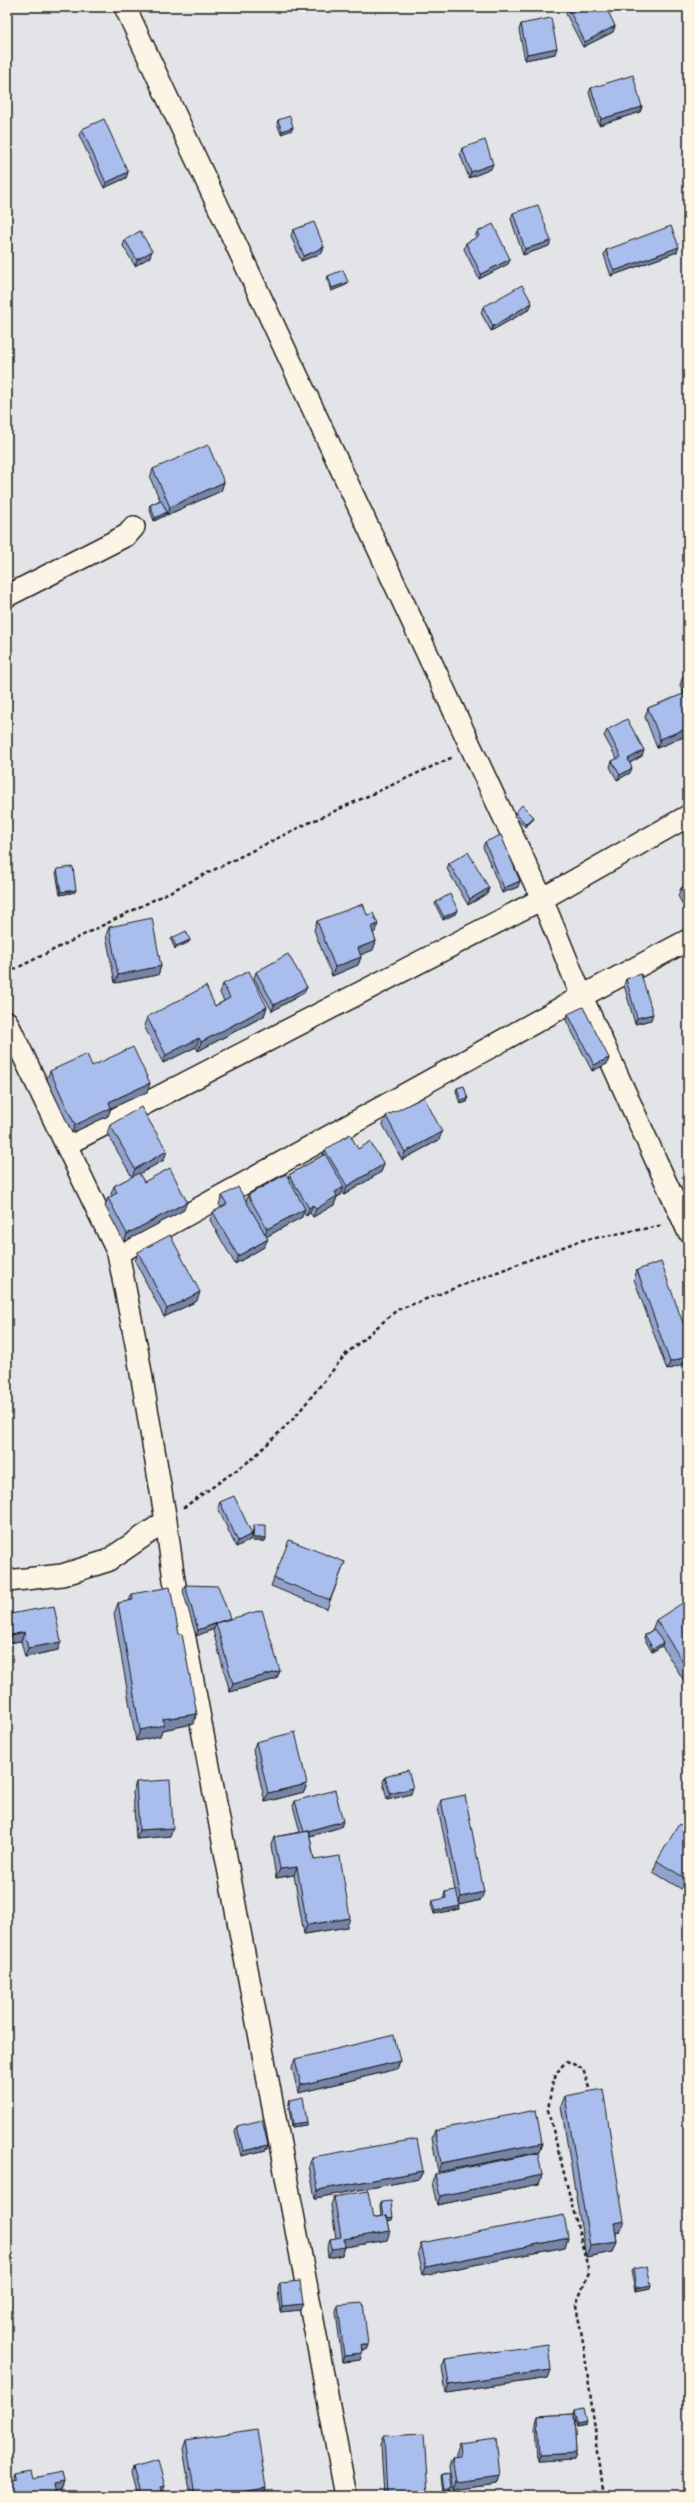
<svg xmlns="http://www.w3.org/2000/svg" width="695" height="2503" font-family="Sriracha,sans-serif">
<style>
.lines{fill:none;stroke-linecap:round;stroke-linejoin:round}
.minor-casing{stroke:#1c1c1c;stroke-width:24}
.path{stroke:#1c1c1c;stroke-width:2.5;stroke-dasharray:4 3;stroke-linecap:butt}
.minor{stroke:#fcf5e5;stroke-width:21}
.wall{fill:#91a3cc;stroke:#1c1c1c}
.shaded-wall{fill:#7685a6;stroke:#1c1c1c}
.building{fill:#a9beed;stroke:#1c1c1c}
</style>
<rect width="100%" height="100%" fill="#e3e4e7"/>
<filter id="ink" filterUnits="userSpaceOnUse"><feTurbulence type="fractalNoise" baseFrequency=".025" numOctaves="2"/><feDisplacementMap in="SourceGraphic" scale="8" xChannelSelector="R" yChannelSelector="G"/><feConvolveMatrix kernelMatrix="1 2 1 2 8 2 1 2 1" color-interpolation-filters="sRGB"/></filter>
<g filter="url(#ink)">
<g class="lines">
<defs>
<path id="minor" d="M125 7 542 899 582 997 688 1231
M7 596 127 535 134 527
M7 1022 118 1253 137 1349 166 1521 107 1561 62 1575 7 1581
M67 1144 542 899 688 816
M118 1253 588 993 688 940
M166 1521 174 1580 346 2496"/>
</defs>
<use href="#minor" class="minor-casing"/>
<path class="path" d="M7 973 302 826 453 757
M183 1508 252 1459 294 1418 346 1354 397 1310 579 1241 664 1225
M589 2088 583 2069 567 2061C552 2074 551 2091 548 2110L589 2272 576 2305 584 2348 604 2496"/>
<use href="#minor" class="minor"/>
</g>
<path class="wall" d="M568 8 615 26 613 32 583 47 566 14Z
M521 24 555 54 525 60 519 30Z
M591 88 642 107 640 112 599 125 589 93Z
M278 120 293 127 292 130 281 134 277 123Z
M82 129 128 172 126 178 104 188 79 135Z
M462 148 491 169 469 178 460 154Z
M513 213 549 246 523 255 511 219Z
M293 230 324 247 322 253 301 261 291 236Z
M477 232 510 259 508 264 479 279 464 249 466 243 476 238 475 237Z
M125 240 150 257 135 266 123 246Z
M606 250 677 252 611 276 604 255Z
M328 276 348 282 346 285 331 291 327 279Z
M483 307 530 309 491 331 481 313Z
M153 469 224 482 221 491 167 515 166 514V515L154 521 149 508 150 505 160 500 150 478Z
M688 675V735L657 748 645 717 648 708 684 694 680 685 683 676Z
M607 730 644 750 642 756 630 763V773L617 780 610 767 612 761 617 759 604 736Z
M515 813 533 820 525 827 514 816Z
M485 842 518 887 502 893 483 847Z
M449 863 489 888 487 894 468 905 447 869Z
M57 869 75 892 60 895 56 872Z
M688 884V914L678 896 681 888Z
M436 902 458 910 457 913 443 920 435 904Z
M367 915 375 932 373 933 376 941 373 950 360 955 361 957 358 965 332 976 314 930 317 921Z
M109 927 161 966 158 975 115 983 106 935Z
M172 938 190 940 189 942 175 949 171 940Z
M256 972 307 987 304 993 272 1011 254 978Z
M626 979 651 1020 635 1024 624 985Z
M223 984 267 1007 264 1016 198 1051 196 1047 163 1063 144 1026 147 1017 215 1006 224 1001 220 993Z
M568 1014 609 1058 607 1064 592 1071 566 1020Z
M50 1071 150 1083 147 1092 111 1108 108 1116 72 1133 47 1079Z
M457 1088 468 1099 467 1102 460 1104 456 1091Z
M386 1116 439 1140 402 1160 383 1125Z
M110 1125 164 1160 139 1174 144 1182 184 1210 124 1242 105 1206 108 1198 112 1196 111 1194 114 1186 132 1177 107 1133Z
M358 1149 384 1164 381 1172 344 1195 342 1191 341 1195 337 1197 334 1205 313 1217 310 1213 306 1216 303 1212 302 1217 266 1237 264 1247 235 1264 210 1220 213 1212 221 1208 219 1204 222 1196 246 1201 248 1195 288 1178 289 1175 323 1155 325 1150Z
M138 1252 197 1301 164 1317 135 1261Z
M637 1270 688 1337V1363L667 1370 634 1279Z
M220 1502 250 1540 236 1547 218 1508Z
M254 1525 266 1538 265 1541H252L253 1528Z
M345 1562 327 1609 271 1586 274 1578Z
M185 1585 229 1619 280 1671 276 1679 230 1692 213 1631 214 1629 196 1636 183 1591Z
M132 1594 193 1724 162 1730 160 1736 136 1741 114 1614 118 1603 129 1601Z
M7 1601 10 1614 58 1650 25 1657 21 1641 7 1643Z
M688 1608V1687L662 1646 652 1652 644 1638 645 1635 652 1630 656 1620Z
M256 1742 307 1784 304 1792 265 1802 253 1750Z
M385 1777 411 1794 387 1800 383 1782Z
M136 1782 170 1836 136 1839 133 1791Z
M441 1800 481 1900 459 1905V1909L434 1914 431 1904 432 1901 444 1899V1895L445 1892 455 1890 438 1808Z
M295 1801 343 1821 341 1827 310 1836 314 1860 347 1927 304 1934 294 1875 276 1878 271 1845 274 1837 300 1832 293 1806Z
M688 1829V1893L653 1872 657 1861Z
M295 2059 400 2061 397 2069 298 2093 292 2067Z
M565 2096 620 2232 616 2233 617 2242 613 2252 586 2257 561 2106Z
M289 2100 306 2125 292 2127 288 2102Z
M237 2126 268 2145 266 2150 241 2156 235 2131Z
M435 2130 542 2143 539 2152 438 2172 432 2138Z
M312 2157 423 2171 419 2179 315 2198 309 2166Z
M435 2174 542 2175 539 2184 437 2205 432 2183Z
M334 2197 373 2218 381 2216 380 2205 381 2202 392 2220 388 2221 390 2231 387 2240 345 2247 342 2255 328 2258 327 2248 330 2239 336 2238 331 2205Z
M568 2238 565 2247 423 2275 418 2252 421 2243Z
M633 2269 650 2288 635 2291 631 2271Z
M280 2283 300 2310 280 2312 278 2289Z
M338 2305 368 2345 366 2350 362 2351 360 2360 342 2362 336 2311Z
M445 2359 551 2370 548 2378 446 2393 442 2367Z
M575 2410 586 2425 577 2427 574 2415 576 2453 574 2459 538 2461 536 2422 538 2416 574 2414Z
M384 2436 428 2494 427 2496H384L381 2445Z
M186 2440 266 2488 263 2496H191L183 2449Z
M459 2443 500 2476 497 2484 453 2490 449 2467 452 2458H456V2451Z
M133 2468 163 2492H162L163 2496H137L131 2473Z
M16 2473 34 2478 64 2482 61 2490 54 2491 14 2479Z
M442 2475 451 2487 450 2490 443 2492 441 2477Z"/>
<path class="shaded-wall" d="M615 26 613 32 583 47 585 42Z
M557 48 555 54 525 60 527 54Z
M642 107 640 112 599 125 601 119Z
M293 127 292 130 281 134 282 131Z
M493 164 491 169 469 178 471 172Z
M128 172 126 178 104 188 106 183Z
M551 241 549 246 523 255 525 249Z
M324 247 322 253 301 261 304 256Z
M679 247 677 252 611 276 614 271Z
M152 251 150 257 135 266 137 260Z
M510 259 508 264 479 279 481 274Z
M348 282 346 285 331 291 332 288Z
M532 303 530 309 491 331 493 326Z
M224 482 221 491 167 515 170 507Z
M167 512 166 515 154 521 155 518Z
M688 728V735L657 748 660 739Z
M644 750 642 756 626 765 628 759Z
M632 768 630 773 617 780 620 775Z
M534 817 533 820 525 827 526 824Z
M520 881 518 887 502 893 504 888Z
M489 888 487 894 468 905 470 899Z
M76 890 75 892 60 895 61 892Z
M458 910 457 913 443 920 444 917Z
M378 924 375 932 368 935 371 927Z
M190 940 189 942 175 949 176 946Z
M376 941 373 950 355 957 358 948Z
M361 957 358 965 332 976 335 967Z
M161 966 158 975 115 983 118 975Z
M307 987 304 993 272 1011 274 1005Z
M267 1007 264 1016 198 1051 201 1042Z
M653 1014 651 1020 635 1024 637 1018Z
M199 1038 196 1047 163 1063 166 1055Z
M609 1058 607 1064 592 1071 594 1065Z
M150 1083 147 1092 111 1108 108 1116 72 1133 75 1125 109 1102Z
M468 1099 467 1102 460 1104 461 1101Z
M442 1132 439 1140 402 1160 405 1152Z
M167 1151 164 1160 132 1178 135 1169Z
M384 1164 381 1172 344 1195 347 1186Z
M344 1187 341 1195 337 1197 334 1205 313 1217 316 1209 335 1192Z
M187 1202 184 1210 124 1242 127 1234Z
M313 1205 310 1213 306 1216 309 1208Z
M305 1209 302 1217 264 1238 267 1229Z
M268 1239 264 1247 235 1264 238 1256Z
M200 1292 197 1301 164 1317 167 1309Z
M688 1356V1363L667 1370 670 1362Z
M252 1534 250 1540 236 1547 238 1541Z
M253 1538H266L265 1541H252Z
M216 1624 214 1629 196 1636 198 1630Z
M24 1632 21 1641 7 1643V1636Z
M61 1642 58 1650 25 1657 28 1648Z
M663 1643 662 1646 652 1652 653 1649Z
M280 1671 276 1679 230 1692 233 1684Z
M197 1714 193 1724 162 1730 160 1736 136 1741 140 1730 163 1719Z
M307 1784 304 1792 265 1802 268 1793Z
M413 1788 411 1794 387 1800 390 1794Z
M343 1821 341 1827 302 1838 304 1832Z
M173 1828 170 1836 136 1839 139 1830Z
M297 1867 294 1875 276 1878 280 1869Z
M484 1892 481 1900 458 1905 461 1897Z
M460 1906 459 1909 434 1914 435 1911Z
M350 1918 347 1927 304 1934 307 1925Z
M400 2061 397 2069 298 2093 301 2085Z
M307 2122 306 2125 292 2127 293 2124Z
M542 2143 539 2152 438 2172 441 2163Z
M268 2145 266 2150 241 2156 243 2151Z
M423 2171 419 2179 315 2198 318 2190Z
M542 2175 539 2184 437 2205 440 2196Z
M393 2217 392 2220 382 2222 383 2219Z
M624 2221 620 2232 610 2234 614 2223Z
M390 2231 387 2240 345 2247 342 2255 328 2258 332 2249 344 2239Z
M568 2238 565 2247 423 2275 426 2267Z
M617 2242 613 2252 586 2257 590 2246Z
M651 2285 650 2288 635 2291 636 2288Z
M303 2304 300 2310 280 2312 282 2306Z
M361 2345H368L366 2350 359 2351Z
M362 2354 360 2360 342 2362 344 2356Z
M551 2370 548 2378 446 2393 449 2385Z
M587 2422 586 2425 577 2427 578 2424Z
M576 2453 574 2459 538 2461 540 2455Z
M500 2476 497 2484 453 2490 456 2482Z
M64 2482 61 2490 50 2492 53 2484Z
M165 2486 163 2492 159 2493 161 2487Z
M451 2487 450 2490 443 2492 444 2489Z
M266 2488 263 2496H214Z
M428 2494 427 2496H389Z"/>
<path class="building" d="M571 7H606L615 26 585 42 568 8Z
M551 18 557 48 527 54 521 24Z
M633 75 642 107 601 119 591 88Z
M290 116 293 127 282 131 278 120Z
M104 119 128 172 106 183 82 129Z
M485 140 493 164 471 172 462 148Z
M538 205 551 241 525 249 513 213Z
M314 222 324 247 304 256 293 230Z
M493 224 510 259 481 274 466 243 479 236 477 232Z
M671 226 679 247 614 271 606 250Z
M140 231 152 251 137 260 125 240Z
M343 270 348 282 332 288 328 276Z
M522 285 532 303 493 326 483 307Z
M208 445 224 482 170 507 153 469Z
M161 500 167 512 155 518 150 505Z
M688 675V688L683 676Z
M688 692V728L660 739 648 708Z
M627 719 644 750 628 759 632 768 620 775 612 761 621 757 607 730Z
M522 805 534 817 526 824 515 813Z
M501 835 520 881 504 888 485 842Z
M468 852 489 888 470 899 449 863Z
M73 867 76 890 61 892 57 869Z
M688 884V900L681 888Z
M450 894 458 910 444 917 436 902Z
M363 904 367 915 373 913 378 924 371 927 376 941 358 948 361 957 335 967 317 921Z
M152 918 161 966 118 975 109 927Z
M186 931 190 940 176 946 172 938Z
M288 954 307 987 274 1005 256 972Z
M249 971 267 1007 201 1042 199 1038 166 1055 147 1017 206 986 215 1006 230 998 223 984Z
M641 974 653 1014 637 1018 626 979Z
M583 1007 609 1058 594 1065 568 1014Z
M133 1047 150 1083 109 1102 111 1108 75 1125 50 1071 87 1054 92 1066Z
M464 1086 468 1099 461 1101 457 1088Z
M424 1097 442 1132 405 1152 386 1116Z
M141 1107 167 1151 135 1169 110 1125Z
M350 1134 358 1149 370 1142 384 1164 347 1186 325 1150Z
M325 1154 344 1187 335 1192 337 1196 316 1209 313 1205 309 1208 289 1175Z
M170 1168 187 1202 127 1234 108 1198 117 1193 114 1186 139 1173 144 1182Z
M286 1174 305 1209 267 1229 248 1195Z
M238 1187 268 1239 238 1256 213 1212 227 1204 222 1196Z
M170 1235 200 1292 167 1309 138 1252Z
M661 1262 688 1337V1356L670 1362 637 1270Z
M234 1496 252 1534 238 1541 220 1502Z
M254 1525H266V1538H253Z
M289 1540 345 1562 330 1600 274 1578Z
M185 1585 218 1586 230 1618 216 1623H217L198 1630Z
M170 1587 179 1634H182L197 1714 163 1719 164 1725 140 1730 118 1603 133 1600 132 1594Z
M7 1601 10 1614 54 1606 61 1642 28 1648 24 1632 7 1636Z
M684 1602 688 1608V1670L656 1620Z
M262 1610 280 1671 233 1684 216 1623Z
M654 1629 663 1643 653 1649 645 1635Z
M295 1732 307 1784 268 1793 256 1742Z
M408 1770 413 1788 390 1794 385 1777Z
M170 1780 173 1828 139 1830 136 1782Z
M335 1790 343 1821 304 1832 295 1801Z
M465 1795 484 1892 461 1897 441 1800Z
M679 1824 688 1829V1880L657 1861Z
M309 1831 314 1860 340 1856 350 1918 307 1925 297 1867 280 1869 274 1837Z
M456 1890 460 1906 435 1911 432 1901 446 1898 445 1892Z
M394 2035 400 2061 301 2085 295 2059Z
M603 2089 624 2221 614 2223 617 2242 590 2246 565 2096Z
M303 2097 307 2122 293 2124 289 2100Z
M536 2110 542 2143 441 2163 435 2130Z
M262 2120 268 2145 243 2151 237 2126Z
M417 2139 423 2171 318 2190 312 2157Z
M538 2153 542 2175 440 2196 435 2174Z
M368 2191 373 2218 387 2215 390 2231 344 2239 345 2247 332 2249 330 2239 341 2237 334 2197Z
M391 2201 393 2217 387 2218V2215L383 2216 381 2202Z
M564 2215 568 2238 426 2267 421 2243Z
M647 2266 651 2285 636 2288 633 2269Z
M300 2281 303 2304 282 2306 280 2283Z
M363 2303 368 2345H361L362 2354 344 2356 338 2305Z
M548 2344 551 2370 449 2385 445 2359Z
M584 2408 587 2422 578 2424 575 2410Z
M574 2414 576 2453 540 2455 538 2416Z
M257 2429 266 2488 214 2496H195L186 2440Z
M424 2434 428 2494 387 2496 384 2436Z
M496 2438 500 2476 456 2482 452 2458 460 2457 459 2443Z
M158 2461 165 2486 161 2487 163 2496H141L133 2468Z
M32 2470 34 2478 62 2472 64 2482 53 2484 55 2496H7V2480L17 2478 16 2473Z
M449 2473 451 2487 444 2489 442 2475Z"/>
</g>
<rect width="695" height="2503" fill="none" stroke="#fcf5e5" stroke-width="24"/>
<rect x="12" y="12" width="671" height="2479" fill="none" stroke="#1c1c1c" stroke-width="1.5" filter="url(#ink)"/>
</svg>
